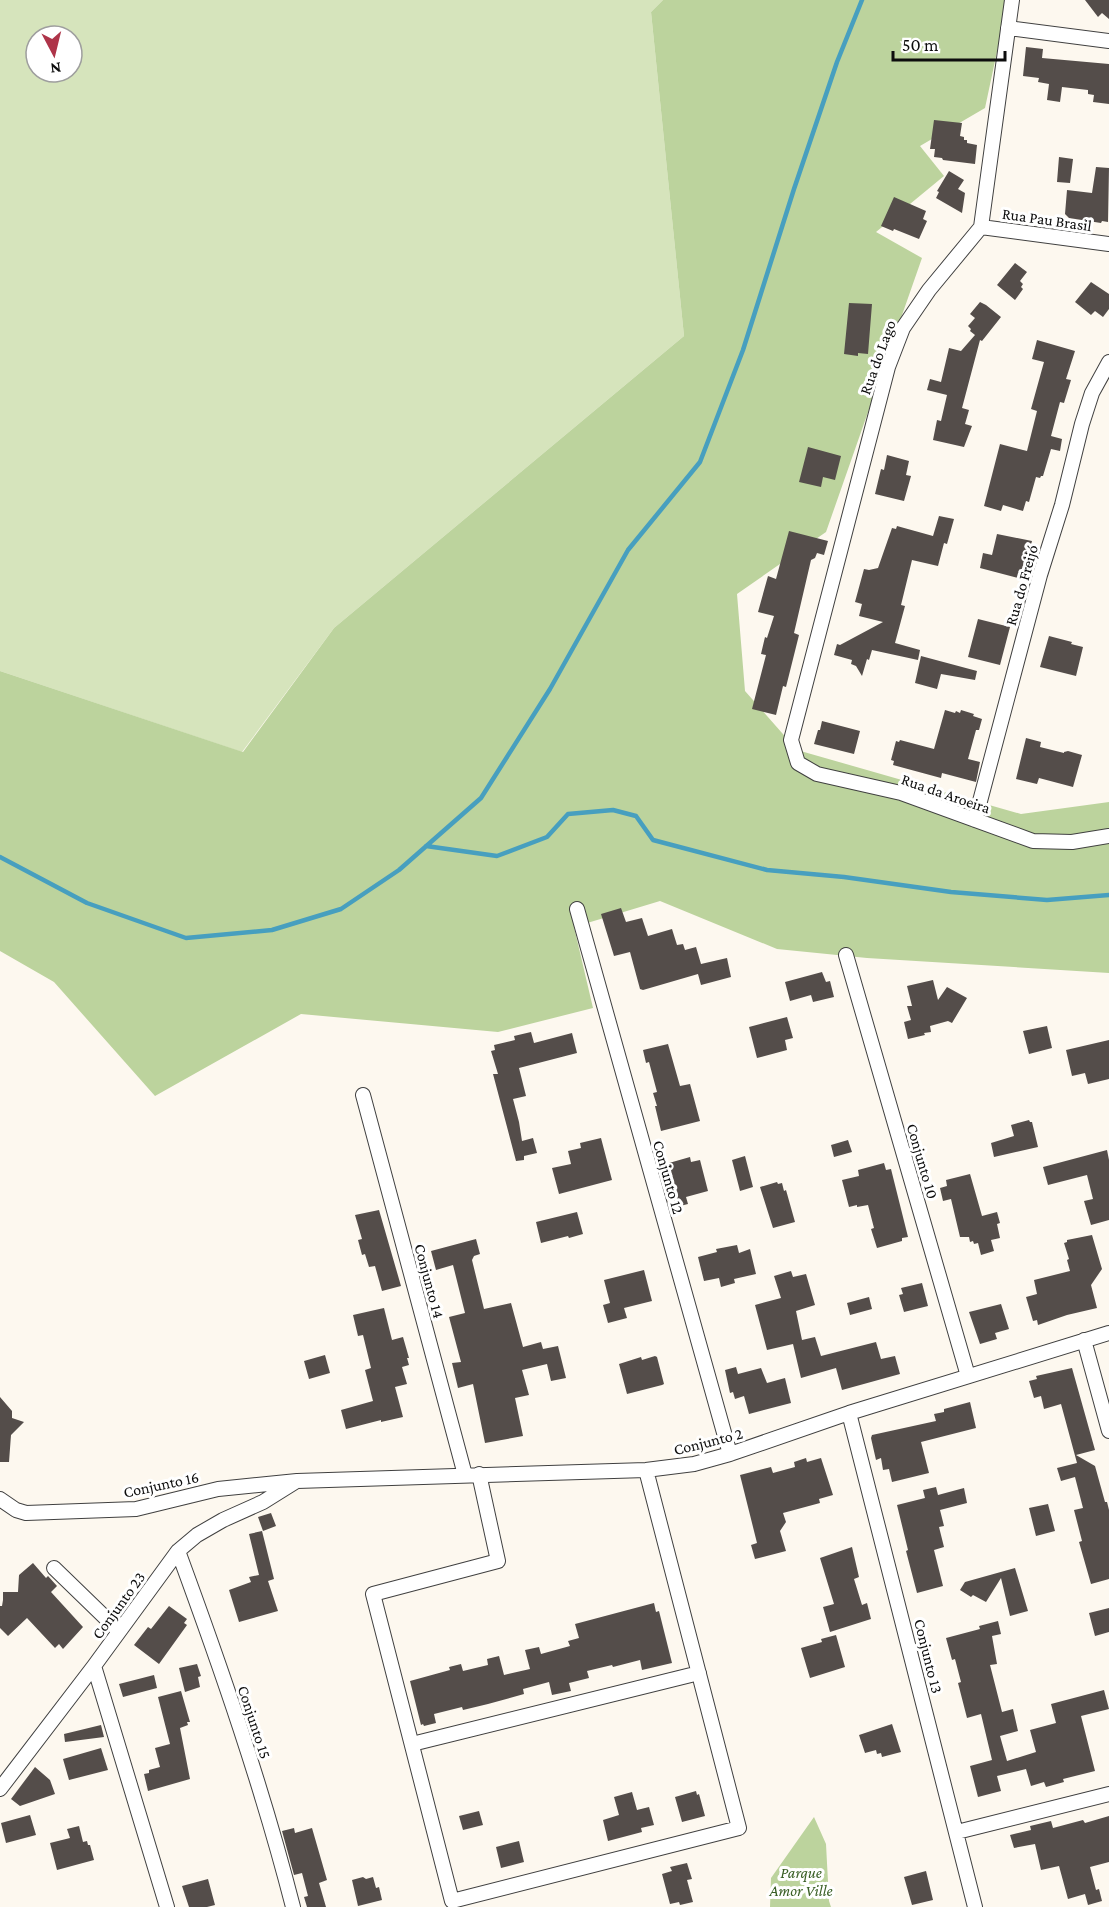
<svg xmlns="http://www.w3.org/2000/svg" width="1109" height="1907" font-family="'Crimson Pro',serif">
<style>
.green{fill:#d6e4bc;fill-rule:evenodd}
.forest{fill:#bcd39d}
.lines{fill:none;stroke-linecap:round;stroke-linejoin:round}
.stream{stroke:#479fbf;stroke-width:4.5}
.building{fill:#544d4a}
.minor-casing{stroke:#404040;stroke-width:16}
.minor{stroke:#fff;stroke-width:14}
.labels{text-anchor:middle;stroke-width:6;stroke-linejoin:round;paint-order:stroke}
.street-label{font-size:16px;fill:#0d0d0d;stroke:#fff}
.park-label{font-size:16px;font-style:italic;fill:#385e24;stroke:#fff}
</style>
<rect width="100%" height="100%" fill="#fdf8ef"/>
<path class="green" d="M0 0H663L651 12 684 336 334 628 242 752 0 671ZM36 36H72V72H36Z"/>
<path class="forest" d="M663 0H1008L985 108 920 146 944 176 876 232 922 258 826 532 737 594 745 691 797 750 1021 814 1109 802V973L867 958 777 949 660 901 574 927 593 1008 498 1032 301 1014 155 1096 54 982 0 951V671L243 752 334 628 684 336 651 12Z
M814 1817 826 1844 829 1901 831 1907H770L771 1878Z"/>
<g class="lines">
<path class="stream" d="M426 846 497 856 547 837 568 814 613 810 636 816 653 840 767 870 844 877 951 892 1047 900 1109 895
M0 857 87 903 186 938 272 930 341 909 399 870 481 798 550 689 628 550 700 462 743 350 794 189 837 62 862 0"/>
</g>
<path class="building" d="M1085 0H1109V19L1102 13 1098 17Z
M1026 47 1043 49 1042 58 1109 64V104L1093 102 1094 95 1088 94V90L1062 87 1060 102 1047 100 1049 84 1038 82 1039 78 1023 76Z
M934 120 962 123 960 136 964 137V140H967V143L977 145 975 164 943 160 942 158 934 157 935 149H930Z
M1059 157 1073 159 1070 183 1057 182Z
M1096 167 1109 168 1108 222 1102 221 1101 223 1069 218 1065 214 1067 190 1092 193Z
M949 171 964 180 958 189 965 193 962 213 936 198 939 192 937 191Z
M894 197 926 211 923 219 927 221 919 239 894 229 893 231 881 226Z
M1015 263 1027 272 1020 281 1023 284 1021 287 1023 289 1015 300 997 285Z
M1091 282 1109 294V309L1103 317 1095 311 1091 315 1075 302Z
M980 302 986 305 1001 317 982 341 980 340 962 408 969 410 965 424 972 426 964 447 933 440 937 420 941 421 947 395 927 390 930 379 941 382 949 348 961 351 975 335 970 331 971 329 968 326 975 318 970 314Z
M849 303 872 304 868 354 858 353V356L844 354Z
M1037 340 1075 351 1066 379 1071 380 1064 403 1060 402 1051 436 1062 439 1060 451 1051 449 1043 476H1041L1040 478 1036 477 1029 502 1026 501 1023 511 1003 505 1001 511 984 506 1000 444 1027 451 1037 411 1031 409 1044 362 1032 359Z
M808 447 841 456 835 480 823 477 821 487 799 482Z
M887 455 909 461 906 475 911 476 904 501 875 494 881 469 884 470Z
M939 516 954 519 947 544 944 543 938 566 912 560 901 605 905 606 895 643 920 650 918 660 872 650 869 660 867 659 862 676 856 666 851 664 852 660 834 655 837 644 840 645 883 622 859 616 862 604 855 602 864 569 869 570 878 568 892 528 896 529 897 526 933 536Z
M789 531 828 541 824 555 817 553 815 558 811 560 794 633 799 635 786 687 783 686 776 715 752 709 766 655 761 654 765 637 767 638 774 616 758 612 768 576 776 579Z
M997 534 1032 541 1022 579 980 568 983 553 992 555Z
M978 619 1010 627 1000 665 968 657Z
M1049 636 1072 642 1071 644 1083 647 1076 676 1040 667Z
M921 656 977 671 975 680 941 674 937 689 915 683Z
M945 710 955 713 956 711 960 713 961 710 974 714 973 716 982 719 979 730H976L968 759 980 762 976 782 942 773 941 778 893 765 894 761 891 760 896 741 899 742 900 740 934 749Z
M822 721 860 731 854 754 814 744 818 730H820Z
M1026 738 1041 742 1040 747 1064 753V752L1068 751 1082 755 1073 787 1039 778 1037 784 1016 779Z
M621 908 626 922 642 918 648 936 672 929 677 945 683 944 685 950 696 947 701 964 727 958 731 977 701 985 698 974 643 990 640 989 630 952 614 956 601 914Z
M822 972 826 982 830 981 834 997 813 1002 811 995 790 1001 785 982Z
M933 980 938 1000 947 987 967 998 952 1023 948 1021 930 1026 931 1032 924 1033 925 1035 908 1039 904 1022 911 1020 907 1006H912L907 986Z
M787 1017 793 1038 785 1040 787 1050 757 1058 749 1027Z
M1047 1026 1052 1048 1029 1054 1023 1031Z
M531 1032 534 1043 572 1033 577 1053 519 1068 526 1096 513 1099 519 1122 522 1141 533 1138 537 1153 524 1156V1160L516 1161 493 1074H498L491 1051 495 1050 494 1045 515 1040 514 1036Z
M1109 1040V1079L1088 1084 1085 1073 1072 1076 1066 1050Z
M668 1044 680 1086 690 1084 700 1121 661 1131 655 1106H657L653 1093 657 1092 649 1062 646 1063 643 1050Z
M1029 1120 1030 1122H1032L1038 1147 994 1157 991 1143 1014 1136 1011 1125Z
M601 1138 612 1180 559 1194 552 1168 571 1164 568 1151 581 1148 580 1143Z
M848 1140 852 1152 834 1157 831 1145Z
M1107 1150 1109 1160V1220L1091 1225 1084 1201 1093 1199 1087 1175 1048 1185 1043 1167Z
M745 1156 753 1187 740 1191 732 1160Z
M690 1157 691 1162 700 1160 708 1191 686 1197 688 1204 676 1207 672 1196 677 1194 669 1163Z
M884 1163 886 1170 891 1169 908 1237 902 1238V1241L877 1248 871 1229 874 1228 868 1205 857 1207V1205L849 1207 842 1180 859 1176 858 1170Z
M970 1174 982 1216 997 1212 1000 1223 997 1224 1000 1238 991 1240 994 1251 981 1255 978 1243 974 1244 973 1241 970 1242 969 1237H960L951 1199 943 1201 940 1188 947 1186 946 1180Z
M777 1182 778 1184 782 1183 784 1191 786 1190 795 1222 773 1228 760 1187Z
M379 1210 401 1286 382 1291 375 1266 369 1267 365 1254 362 1255 358 1240 362 1239 355 1215Z
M577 1212 583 1234 569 1238 568 1236 541 1243 536 1222Z
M1092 1235 1102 1269 1091 1285 1097 1308 1067 1315 1038 1325 1037 1320 1033 1321 1026 1297 1037 1294 1034 1280 1070 1271 1067 1260 1069 1259 1064 1243 1067 1242V1240Z
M476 1239 480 1254 474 1256 472 1260 484 1309 511 1303 523 1347 541 1342 543 1349 558 1346 566 1378 551 1381 547 1364 522 1370 529 1395 515 1398 523 1436 485 1443 473 1384 458 1388 452 1363 461 1362 449 1317 465 1313 453 1265 436 1270 431 1251Z
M737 1245 739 1253 750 1249 756 1274 734 1279 735 1283 721 1287 719 1278 704 1281 698 1257 717 1252 716 1249Z
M644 1270 652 1301 624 1308 627 1318 608 1323 603 1305 610 1303 604 1280Z
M791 1271 793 1277 806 1274 815 1305 796 1311 802 1340 815 1337 821 1356 876 1342 881 1359 895 1356 900 1374 842 1390 836 1368 801 1378 793 1344 767 1350 755 1305 781 1298 774 1276Z
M922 1283 928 1306 904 1312 899 1295 903 1294 901 1288Z
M869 1297 872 1309 850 1315 847 1303Z
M1001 1304 1009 1329 995 1333 997 1339 980 1344 969 1312Z
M384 1308 392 1340 403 1337 409 1358H407L409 1365 402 1367 407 1384 395 1387 403 1417 381 1422V1420L346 1429 341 1410 373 1401 365 1370 371 1368 363 1335 358 1336 353 1315Z
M325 1355 330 1373 309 1379 304 1361Z
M655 1356 657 1357 664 1384 662 1385 627 1394 619 1364 641 1357 642 1360Z
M736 1367 738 1374 761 1368 767 1383 785 1378 791 1403 749 1414 744 1396 735 1399 733 1392 730 1393 725 1370Z
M1072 1368 1095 1450 1076 1455 1095 1466 1105 1502H1107L1109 1510V1579L1091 1584 1079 1542 1082 1541 1074 1510 1083 1508 1075 1477 1061 1481 1057 1468 1077 1463 1061 1404 1044 1409 1041 1396 1034 1398 1029 1381 1037 1379 1036 1376Z
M0 1397 12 1411V1418L24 1422 11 1435 9 1462H0Z
M970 1402 976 1428 921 1442 929 1473 892 1482 889 1469 883 1470 881 1458 876 1460 871 1438 872 1435 936 1421 934 1414 944 1412V1409Z
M806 1458 807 1462 821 1458 833 1495 819 1499 820 1503 783 1513 786 1522 780 1531 786 1551 755 1559 751 1545 757 1543 740 1475 771 1467 773 1473 795 1467 794 1462Z
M936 1487 938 1495 964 1488 967 1503 940 1510 944 1526 939 1527 944 1547 934 1550 943 1586 917 1593 906 1551 908 1550 897 1505 925 1498 923 1490Z
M1048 1504 1055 1531 1036 1536 1029 1508Z
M271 1513 276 1526 263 1531 258 1517Z
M262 1531 274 1579 268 1581 278 1611 239 1622 229 1590 251 1582 249 1577 259 1575 249 1534Z
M852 1547 859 1577 854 1579 862 1605 867 1603 871 1619 830 1632 823 1607 834 1604 820 1558Z
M33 1563 46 1578 48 1576 57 1586 51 1592 83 1627 63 1649 59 1644 55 1648 27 1618 8 1636 0 1628V1606H2L3 1600V1592H18L19 1575Z
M1015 1568 1028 1611 1010 1616 1001 1578 986 1602 973 1595 971 1597 960 1590 965 1582Z
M654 1603 656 1612 659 1611 672 1663 642 1670 640 1660 613 1667 612 1665 587 1671 589 1678 569 1683 571 1691 552 1695 549 1682 523 1689 524 1694 488 1704 463 1710 462 1707 434 1714 436 1723 424 1726 423 1724 421 1725 410 1681 450 1670 449 1667 461 1664 463 1671 488 1665 487 1659 499 1656 504 1675 530 1669 525 1650 539 1647 541 1654 570 1646 568 1641 579 1638 575 1624Z
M169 1606 187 1619 184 1623 187 1625 159 1664 134 1645 148 1627 151 1629Z
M1109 1608V1632L1095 1636 1089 1613Z
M998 1621 1001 1634 992 1636 997 1664 990 1665 1002 1712 1013 1709 1018 1731 1000 1736 1007 1761 1036 1752 1030 1730 1056 1723 1051 1704 1104 1690 1109 1709 1081 1716 1095 1771 1063 1779 1064 1782 1046 1787 1044 1782 1031 1786 1026 1769 997 1776 1001 1791 978 1797 970 1766 992 1760 981 1714 967 1718 958 1683 961 1682 955 1659 952 1660 946 1638 980 1629 979 1626Z
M836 1635 845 1667 810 1678 801 1648 822 1642 821 1639Z
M197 1664 201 1676 198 1677 200 1687 185 1692 179 1668Z
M154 1675 157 1688 123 1697 119 1684Z
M181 1691 190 1722H187L188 1725 180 1728 190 1779 148 1791 144 1774 149 1773V1770L160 1767 155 1748 170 1744 158 1697Z
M892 1724 901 1752 882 1757 881 1753 877 1754 876 1750 865 1753 859 1735Z
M101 1725 104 1737 65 1742 64 1734Z
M101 1748 108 1770 69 1780 63 1759Z
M35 1767 50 1780 55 1794 20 1806 11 1799Z
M696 1791 697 1795 699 1794 705 1816 682 1822 675 1797Z
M632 1792 637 1810 649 1807 654 1825 641 1828 642 1832 608 1841 603 1820 619 1815 614 1797Z
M479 1811 483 1825 463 1830 459 1816Z
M30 1815 36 1835 6 1843 1 1823Z
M1109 1816V1862L1090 1867 1096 1890 1099 1889 1102 1901 1088 1905 1085 1894 1068 1899 1059 1866 1041 1870 1035 1844 1014 1848 1010 1835 1031 1830 1030 1826 1051 1821 1053 1828 1083 1820 1085 1823Z
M79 1826 83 1842 87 1841 88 1845H90L94 1860 57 1870 50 1843 70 1838 67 1829Z
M294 1828 295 1833 312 1828 327 1880 319 1883 326 1907H307L304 1897 308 1896 302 1873 294 1875 282 1831Z
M519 1841 524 1862 501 1868 496 1847Z
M687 1863 692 1879 687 1880 693 1902 680 1905 679 1902 670 1904 662 1874 672 1871 670 1867Z
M926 1871 933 1900 912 1905 904 1877Z
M363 1877 366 1879 373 1877 376 1888 379 1887 382 1900 358 1906 352 1880Z
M208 1879 215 1905 207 1907H189L182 1886Z"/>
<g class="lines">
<defs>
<path id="minor" d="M1012 0 981 227 929 290 903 328 888 367 791 740 798 763 817 774 901 793 1033 841 1072 842 1109 836
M1008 28 1109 41
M981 227 1109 244
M975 820 1040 575 1062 505 1082 424 1092 393 1109 362
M577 909 730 1454
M846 955 968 1376
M363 1095 465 1475
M1084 1340 1109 1431
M849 1413 975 1907
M479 1474 498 1561 373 1594 452 1901 739 1828 646 1470
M0 1499 16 1510 26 1513 136 1509 218 1489 297 1481 646 1470 694 1464 730 1454 849 1413 1109 1333
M178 1551C221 1668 262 1786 293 1907
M54 1568 119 1631
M94 1666 167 1907
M412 1744 699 1673
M0 1789 94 1666 178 1551 197 1535 223 1520 263 1502 295 1482
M957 1832 1109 1794"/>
</defs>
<use href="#minor" class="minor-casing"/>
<use href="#minor" class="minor"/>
</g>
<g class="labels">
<g class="street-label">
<text transform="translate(1047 219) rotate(8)" y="6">Rua Pau Brasil</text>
<text transform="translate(877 357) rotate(-70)" y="6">Rua do Lago</text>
<text transform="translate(1021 585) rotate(-74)" y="6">Rua do Freijó</text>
<text transform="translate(946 793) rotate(19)" y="6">Rua da Aroeira</text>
<text transform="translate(923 1161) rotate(74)" y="6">Conjunto 10</text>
<text transform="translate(669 1177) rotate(74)" y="6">Conjunto 12</text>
<text transform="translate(430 1281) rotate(75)" y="6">Conjunto 14</text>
<text transform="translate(708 1441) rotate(-14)" y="6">Conjunto 2</text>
<text transform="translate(161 1484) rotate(-12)" y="6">Conjunto 16</text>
<text transform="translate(118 1605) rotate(-54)" y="6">Conjunto 23</text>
<text transform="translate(929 1656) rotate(76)" y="6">Conjunto 13</text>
<text transform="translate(255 1722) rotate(72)" y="6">Conjunto 15</text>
</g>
<g class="park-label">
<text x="801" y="1878">Parque<tspan x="801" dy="18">Amor Ville</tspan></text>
</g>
</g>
<g transform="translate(54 54) rotate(173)"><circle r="28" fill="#ffffff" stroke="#9e9e9e" stroke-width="1.5"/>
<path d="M0-4.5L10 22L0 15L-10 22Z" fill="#ae3449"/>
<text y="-9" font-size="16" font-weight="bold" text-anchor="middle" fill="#0d0d0d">N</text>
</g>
<path d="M893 51v9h112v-9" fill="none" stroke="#0d0d0d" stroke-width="3"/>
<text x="902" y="51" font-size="18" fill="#0d0d0d" stroke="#ffffff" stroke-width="4.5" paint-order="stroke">50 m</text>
</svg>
